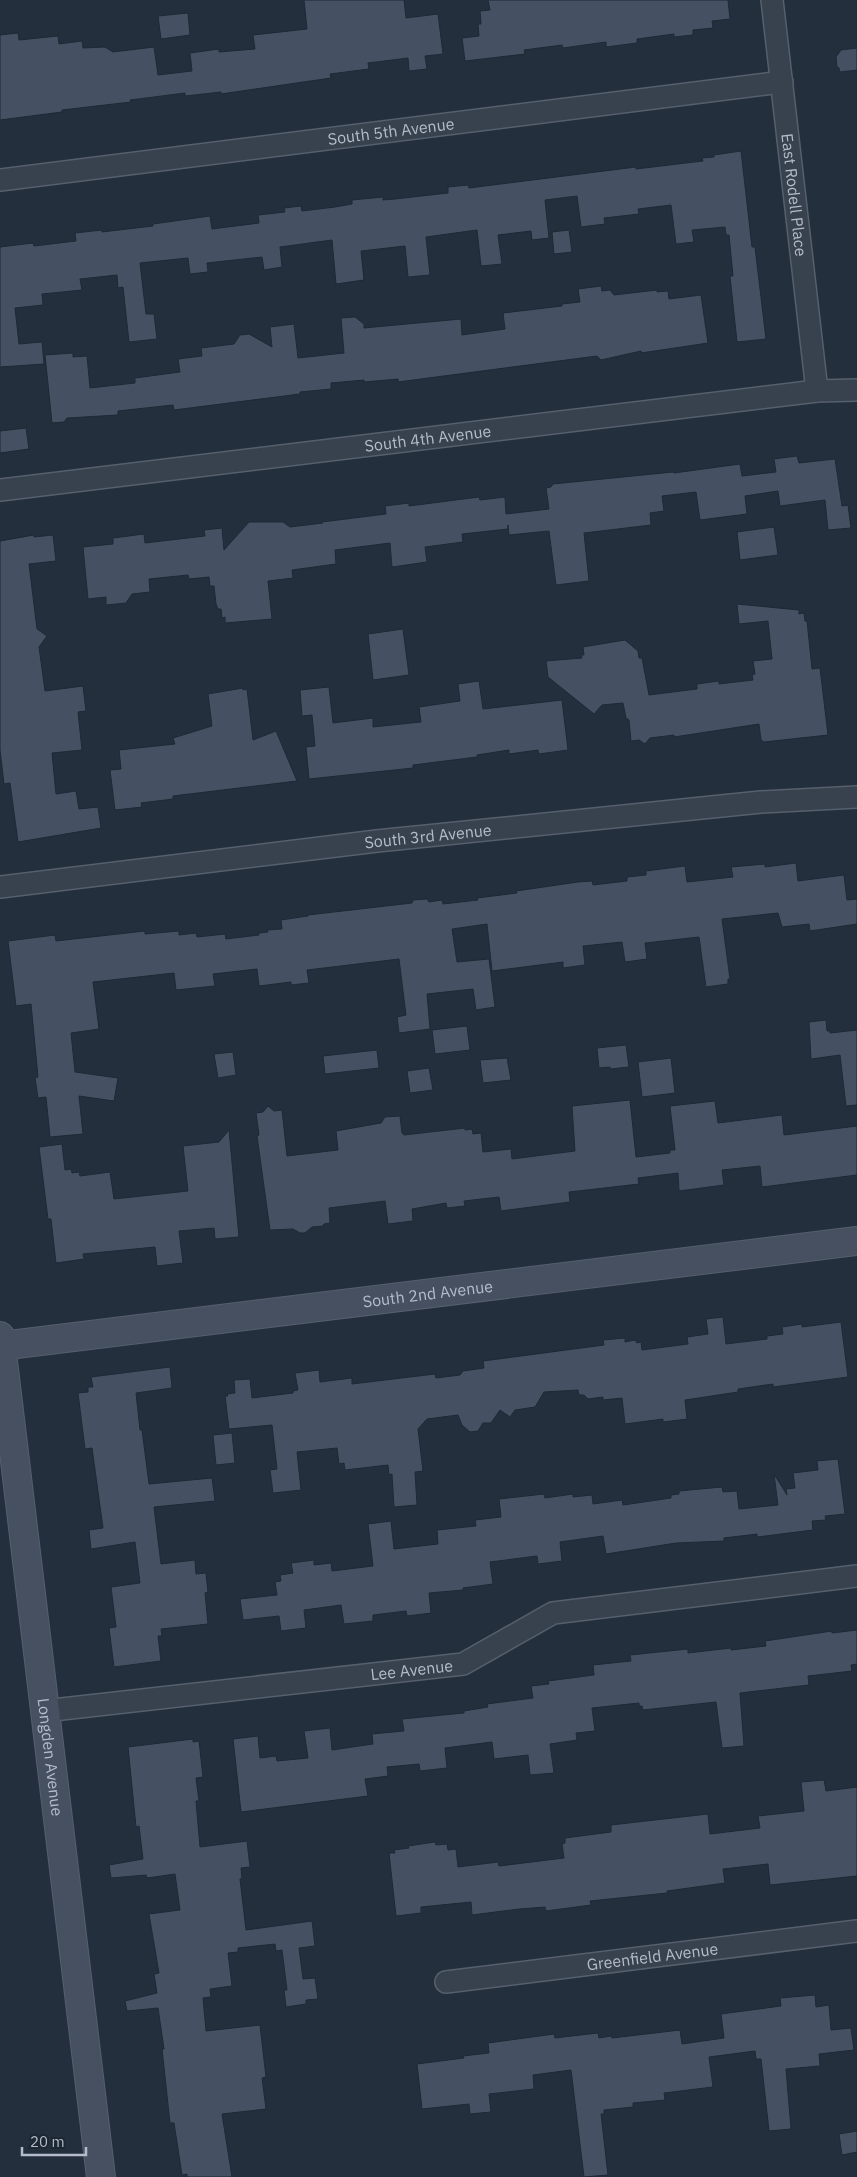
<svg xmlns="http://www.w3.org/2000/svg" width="857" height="2177" font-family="'IBM Plex Sans',sans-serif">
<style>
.building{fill:#455162;stroke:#1f2835}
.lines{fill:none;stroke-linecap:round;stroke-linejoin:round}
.street-casing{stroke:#565f6c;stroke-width:24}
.secondary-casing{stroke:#565f6c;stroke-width:30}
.street{stroke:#38414e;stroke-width:21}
.secondary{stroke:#465061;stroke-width:28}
.labels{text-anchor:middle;stroke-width:4;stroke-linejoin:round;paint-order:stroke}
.street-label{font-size:16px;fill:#b4bcc9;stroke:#1d2633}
</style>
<rect width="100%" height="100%" fill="#242f3e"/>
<path class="building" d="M304 0H404L406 18 438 14 443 54 425 56 427 69 409 71 408 58 368 63 369 69 330 74 331 78 221 94V92L185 96V93L130 100 131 102 62 110V112L0 120V35L18 33 19 40 58 36 59 44 82 41 83 48 105 47 113 52 154 47 158 75 192 71 190 53 219 49V52L255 49 253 35 307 29Z
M488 0H728L730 19 712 21 713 28 693 30V35L674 37V34L637 39V43L606 47V42L563 48 562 45 524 50 525 54 465 61 462 38 479 36 478 24H481L480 11 490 10Z
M188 13 190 35 161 39 158 16Z
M857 48V70L840 72 839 68 837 67 836 57 841 50Z
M741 151 752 247H755L766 339 737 342 730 276H733L729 235H726L725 227 692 230 694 242 676 244 671 205 638 209 639 214 604 218 605 224 581 227 577 196 545 200 549 238 532 240 531 231 498 235 502 264 481 266 477 230 426 237 430 275 408 277 405 246 361 251 364 280 336 284 332 240 280 247 282 267 264 270 262 257 207 263 208 272 190 274 188 258 140 263 146 314H154L157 339 129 342 123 287 118 288 117 275 80 279 82 290 42 294 43 305 15 308 19 344 42 342 44 364 0 367V247L33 243 34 246 76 241 75 233 102 230V232L153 226V224L210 216 212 229 259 223 258 215 285 212 284 208 301 206 302 211 335 207 352 204V200L383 197V200L395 199 448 193V187L468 185 469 188 636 167V169L703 161 702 158 714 157V155Z
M569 230 572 252 554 254 552 232Z
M601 286 602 291 610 290 614 295 657 290V292L668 291 669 299 701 295 708 343 641 353V351L601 360 597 356 413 380 398 382V379L364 382V380L331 383V389L300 392V394L174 410 173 405 118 411V415L67 418 64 422 52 423 45 355 73 353V357L87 356 90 388 135 383V378L180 372 178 359 202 356 201 348 234 344 240 335 249 334 272 347 270 327 294 324 298 358 344 353 341 318 355 317 364 324V328L461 319 462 335 505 329 503 313 562 306V304L580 302 578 289Z
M26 428 29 449 0 453V431Z
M797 456 799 463 835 459 842 506 848 505 851 528 828 530 825 500 780 506 778 491 745 496 747 514 700 520 696 492 662 496 664 511 650 513 651 525 584 533 589 581 556 585 549 531 509 535 508 525V529L462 534 463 542 425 547 427 562 392 567 390 543 335 550 336 564 292 570 293 578 268 581 272 619 225 623V617L222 618 221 609H218L216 604 214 586H210L209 577 189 579 188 575 149 579 150 592 132 594 126 603 106 605V597L88 599 83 547 113 544V538L144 534 145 543 205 536 204 530 222 528 224 550 249 522H283L290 527 323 523 322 522 386 514 385 506 409 503V506L479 497 480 500 505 497 506 514 549 509 546 488 551 487 553 484 673 472 674 473 740 464 742 476 776 472 774 459Z
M774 527 778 555 740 560 737 532Z
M34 535V537L53 535 56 561 29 564 37 629 47 636 39 647 45 691 83 686 86 711 78 712 82 750 52 753 56 794 76 791 79 809 98 807 101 828 18 842 10 783 4 784 0 750V541Z
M737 604 799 610V614L804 613 805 621H807L812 669 820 668 828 735 764 742 761 740 759 724 674 737V735L650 738 645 744 639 740 631 741 629 720 626 718 623 703 602 705 594 714 548 677 546 661 582 658 581 655H584L583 647 625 640 638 651 639 658H642L649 695 697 689V684L719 681V684L753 680 752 675 755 674 753 661 772 659 768 621 739 624Z
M403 629 409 675 373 680 368 634Z
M479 681 483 709 562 700 568 750 539 754 538 750 509 754V750L477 755V757L413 765V768L309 779 306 747 315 746 312 715 302 716 300 690 329 687 333 723 373 718V727L421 722 419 707 460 701 458 684Z
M243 688V690L247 689 253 740 276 731 297 781 173 796V799L141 803 142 807 115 810 110 770 121 769 119 750 175 744 173 738 212 726 208 694Z
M796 863 798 881 844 875 847 900 857 899V924L810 931 809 924 782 927 778 913 722 919 730 979H728V984L706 987 699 937 645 943 647 959 625 962 622 942 583 946 585 965 563 968V962L492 971 487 924 452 929 457 962 489 959 495 1007 476 1010 473 989 427 994 430 1029 399 1033 397 1017 406 1015 399 959 307 970 309 983 291 985V982L259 986 257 969 213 974 215 986 176 990 174 973 93 982 99 1029 71 1033 75 1072 118 1078 114 1101 79 1096 83 1134 50 1137 46 1097 38 1098 35 1078 38 1077 31 1004 16 1006 8 941 55 935 56 941 145 931V934L179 931V935L196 933 197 937 225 934 226 939 259 935V933L268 932 267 930 282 929 281 920 308 916V915L412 903 413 900 427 899 429 902 442 900 443 904 478 900 477 898 517 893 516 891 578 882 592 881 593 885 627 881V877L646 875V871L685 866 687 882 733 877 731 867 765 864V867Z
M826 1020 827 1031H830V1033L857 1030V1105L846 1106 840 1055 811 1059 809 1022Z
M467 1026 470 1050 435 1054 432 1030Z
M626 1045 629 1067 610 1069V1067L599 1068 597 1048Z
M377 1050 379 1068 325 1074 323 1056Z
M233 1052 236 1075 218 1078 214 1054Z
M507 1058 511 1080 483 1083 480 1060Z
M671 1058 675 1093 642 1097 638 1062Z
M429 1068 433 1090 410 1093 407 1071Z
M630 1100 636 1157 670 1153V1150H675L670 1106 715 1101 718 1123 782 1115 784 1135 857 1126V1175L762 1187 760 1166 722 1170 724 1185 679 1191 678 1173 638 1178 639 1184 569 1192 570 1202 501 1211 499 1197 464 1201 465 1206 447 1208 446 1203 412 1209 413 1221 388 1224 385 1201 329 1208 330 1223 324 1224 323 1226 312 1227 305 1233H300L293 1229 270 1230 257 1136 259 1135 256 1113 263 1112 268 1106 274 1111 282 1110 287 1156 338 1150 336 1131 381 1123 385 1117 400 1116 402 1133 404 1135 465 1128V1130L472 1129 473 1134 481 1133 483 1152 511 1149 512 1159 575 1151 572 1106Z
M229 1130 239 1237 215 1239 214 1228 179 1231 183 1263 157 1266 155 1247 83 1254 84 1259 56 1263 51 1219H48L39 1147 62 1144 65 1170 71 1169 72 1173 79 1172 80 1176 110 1172 114 1199 188 1191 183 1146 219 1142Z
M723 1317 726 1344 767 1339V1336L783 1334 782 1327 802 1324V1327L841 1322 848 1377 773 1387V1384L738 1389V1392L685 1400 687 1419 663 1422V1419L625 1424 622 1398 603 1400V1397L588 1399 584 1395H579L578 1390 544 1392 535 1407 515 1410 510 1417 500 1410 491 1423H483L478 1431 470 1432 462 1425 458 1415 427 1419 418 1429 423 1471 415 1472 417 1505 394 1507 392 1474 389 1475 388 1465 345 1470 344 1463 339 1464 337 1448 297 1452 301 1490 273 1493 270 1470 277 1469 272 1425 229 1429 225 1396H228L227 1394 235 1393 234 1380 250 1379 252 1398 293 1393V1391L298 1390 295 1373 319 1370 320 1382 352 1378V1384L435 1374 436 1378 460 1375 463 1371 484 1368 483 1361 604 1345 603 1340 625 1338V1342L635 1340 637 1343 641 1342 642 1350 688 1344 687 1337 708 1334 706 1319Z
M170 1367 172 1388 136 1393 140 1430H142L149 1484 212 1478 215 1501 154 1507 161 1564 195 1560 196 1574 206 1573 208 1592 205 1593 208 1624 161 1629 162 1636H158L161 1661 114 1667 109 1628 116 1627 111 1587 140 1583 135 1542 91 1549 89 1530 103 1528 92 1448 85 1449 78 1393 88 1392V1387H93L91 1377Z
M232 1433 235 1463 216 1465 213 1435Z
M838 1459 845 1514 825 1516 826 1520 812 1521 813 1530 757 1537V1534L724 1538V1541L676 1543 606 1554 603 1536 560 1542 562 1561 538 1564 537 1556 490 1562 493 1584 463 1588V1590L429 1593 431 1613 407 1616 406 1611 373 1615V1621L344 1624 341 1605 304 1610 306 1628 281 1631 279 1616 243 1620 240 1599 277 1595 275 1582 281 1581 280 1575 293 1573 291 1563 314 1560V1565L331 1563 332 1571 373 1566 368 1524 391 1521 394 1549 438 1544 437 1530 476 1526 475 1520 501 1517 499 1499 544 1494 545 1498 573 1494V1497L592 1495 593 1504 622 1500 623 1505 671 1498V1495L679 1494V1491L722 1487 723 1492 737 1491 739 1509 778 1505 774 1474 787 1495 786 1489 795 1488 793 1473 818 1470 817 1461Z
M857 1630V1664L851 1665 852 1671 808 1676 809 1685 740 1693 744 1746 722 1748 716 1702 643 1710 642 1706H639V1703L592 1708 595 1731 576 1733 577 1740 550 1744 554 1773 530 1775 528 1755 494 1759 492 1742 445 1748 447 1768 420 1771 419 1764 387 1767 388 1776 365 1779 368 1796 241 1812 233 1739 258 1736 260 1758 276 1756 277 1761 308 1758 304 1731 330 1728 332 1750 373 1744 372 1734 404 1731 402 1719 464 1713V1711L488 1707 487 1704 533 1698 531 1686 549 1684 548 1681 594 1675 593 1665 631 1661 630 1655 688 1649V1653L731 1648V1650L766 1646 765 1641 832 1631V1633Z
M193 1739V1742L199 1741 203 1777 196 1778 199 1801H196L200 1847 247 1841 250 1867 241 1868 242 1879H240L246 1930 312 1921 315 1946 299 1948 303 1979 315 1978 318 1999 306 2000V2004L286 2007 284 1990H287L282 1950 276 1951 275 1944 238 1948V1952L228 1953 232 1986 210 1989 211 1997 203 1998 206 2031 260 2025 266 2077 262 2078 266 2109 222 2114 232 2177H187V2174L182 2175 174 2123H170L162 2049H164L158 2008 127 2011 125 2001 157 1993 154 1974 159 1973 149 1914 180 1910 175 1874 147 1878 146 1875 111 1878 109 1865 143 1859 139 1826 136 1827 128 1747Z
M824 1780 826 1791 857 1787V1876L770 1885 768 1864 723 1869 725 1883 667 1891V1893L590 1901 591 1905 546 1911 545 1907 519 1909 472 1915 471 1902 421 1907V1913L396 1916 389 1853H395L394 1850 409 1848 408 1846 435 1842 436 1845 447 1844 448 1850 456 1849 458 1867 498 1862 499 1866 564 1858 562 1844 565 1843V1838L611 1832V1825L708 1814 710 1834 760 1828 758 1816 804 1811 801 1782Z
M815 1995 816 2007 829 2005 831 2030 851 2028 854 2050 819 2054 820 2066 786 2069 791 2129 769 2131 761 2059H756L755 2051 709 2057 713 2087 664 2093 665 2100 633 2103V2107L604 2110V2114H601L608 2175 584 2177 571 2070 533 2075 534 2089 489 2094 491 2112 470 2114 469 2104 422 2109 417 2064 464 2058 463 2056 489 2053 488 2043 554 2034 555 2038 598 2033 599 2038 611 2036 612 2038 680 2030 682 2044 724 2038 721 2014 781 2006 780 1998Z
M857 2131V2152L842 2155 839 2134Z"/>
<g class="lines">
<defs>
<g id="street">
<path id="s1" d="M772 0 817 391"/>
<path id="s2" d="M0 180 782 82"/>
<path id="s3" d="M0 490 817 391 857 390"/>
<path id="s4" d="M0 887 377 841 761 802 857 797"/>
<path id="s5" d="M44 1711 463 1664 553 1613 857 1576"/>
<path id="s6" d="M446 1982 857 1931"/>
</g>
<g id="secondary">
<path id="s7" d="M0 1336 101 2177"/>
<path id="s8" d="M0 1346 857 1241"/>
</g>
</defs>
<use href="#street" class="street-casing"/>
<use href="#secondary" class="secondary-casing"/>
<use href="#street" class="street"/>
<use href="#secondary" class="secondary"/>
</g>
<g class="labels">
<g class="street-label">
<text dy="6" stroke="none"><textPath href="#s2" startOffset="394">South 5th Avenue</textPath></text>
<text dy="6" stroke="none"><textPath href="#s1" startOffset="196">East Rodell Place</textPath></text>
<text dy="6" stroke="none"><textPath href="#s3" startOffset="431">South 4th Avenue</textPath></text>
<text dy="6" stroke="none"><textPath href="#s4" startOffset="431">South 3rd Avenue</textPath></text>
<text dy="6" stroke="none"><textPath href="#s8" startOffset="431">South 2nd Avenue</textPath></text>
<text dy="6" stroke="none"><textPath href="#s5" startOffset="370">Lee Avenue</textPath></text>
<text dy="6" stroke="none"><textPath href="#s7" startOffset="424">Longden Avenue</textPath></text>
<text dy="6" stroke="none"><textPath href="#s6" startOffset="208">Greenfield Avenue</textPath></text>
</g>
</g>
<path d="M22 2147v8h64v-8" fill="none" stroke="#b4bcc9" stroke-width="2.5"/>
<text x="30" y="2147" font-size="15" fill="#b4bcc9" stroke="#1d2633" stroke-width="4" paint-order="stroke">20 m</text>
</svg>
